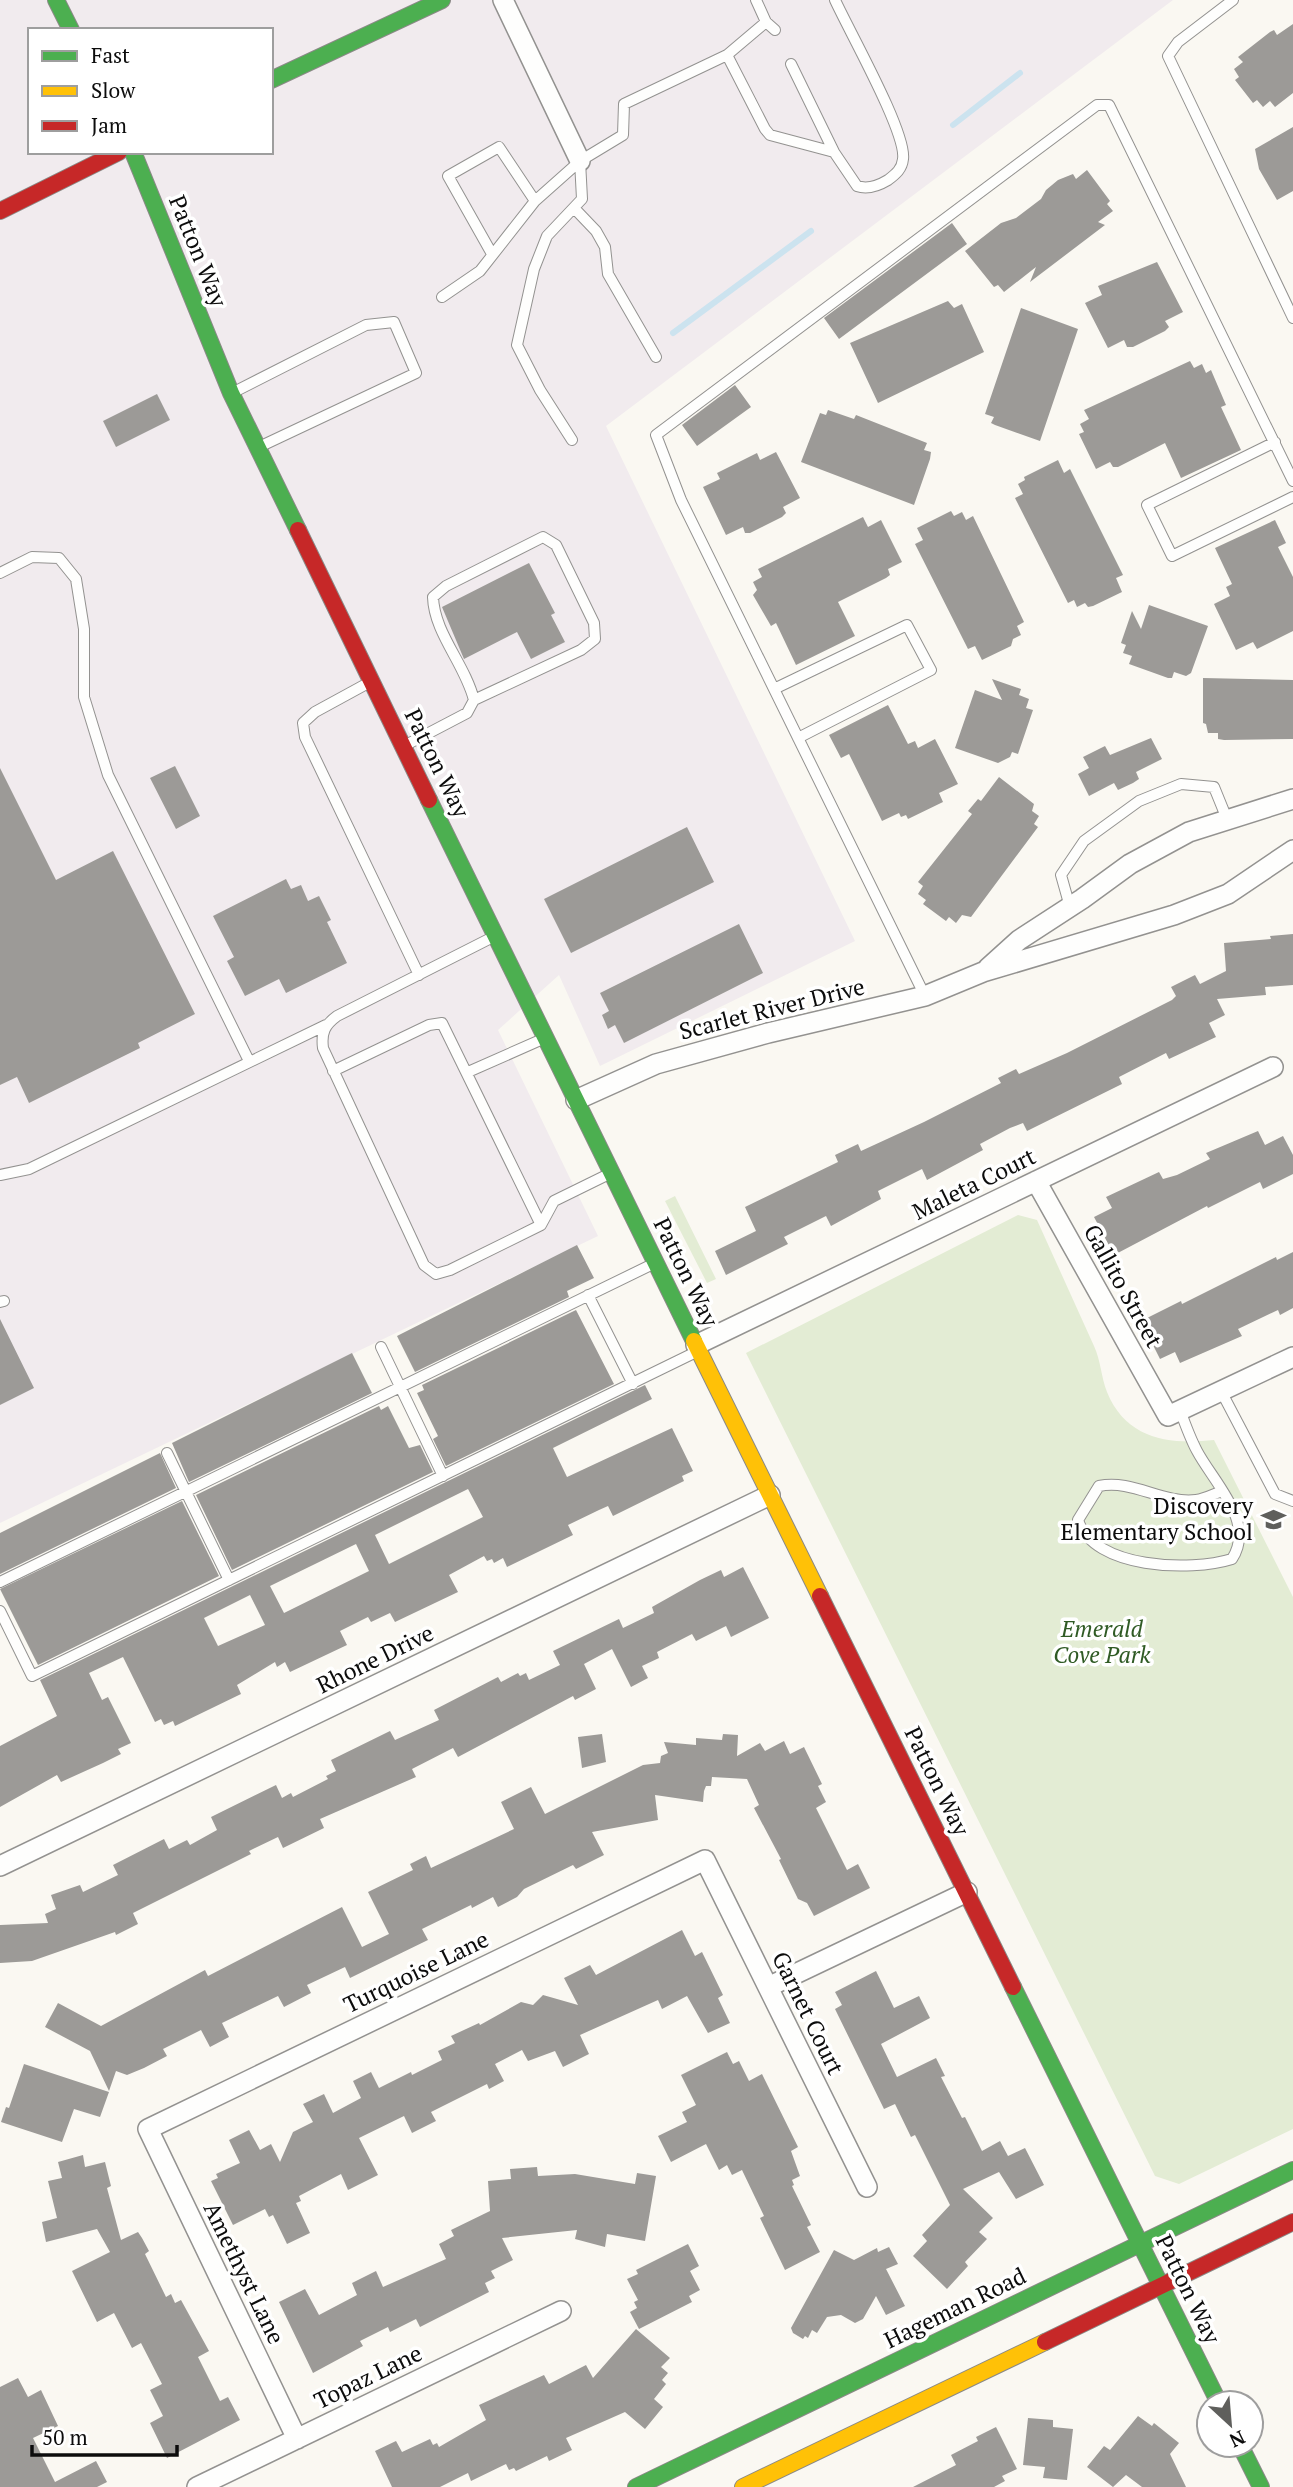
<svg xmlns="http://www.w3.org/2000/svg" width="1293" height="2487" font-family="'PT Serif',serif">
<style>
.industrial{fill:#f1ebee;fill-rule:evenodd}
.green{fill:#e3ecd4}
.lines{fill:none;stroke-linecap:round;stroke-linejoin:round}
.stream{stroke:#cce3ef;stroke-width:6}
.building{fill:#9c9a97;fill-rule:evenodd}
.lane-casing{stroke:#939290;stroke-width:12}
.street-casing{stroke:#939290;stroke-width:22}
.fast-casing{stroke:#8a8986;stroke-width:18}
.slow-casing{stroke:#8a8986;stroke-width:18}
.jam-casing{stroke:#8a8986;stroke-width:18}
.lane{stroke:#fefefd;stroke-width:10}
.street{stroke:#fefefd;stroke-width:19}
.fast{stroke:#4caf50;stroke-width:16}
.slow{stroke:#ffc107;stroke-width:16}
.jam{stroke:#c62828;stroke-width:16}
.labels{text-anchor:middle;stroke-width:7;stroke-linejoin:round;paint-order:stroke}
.street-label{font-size:23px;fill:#0c0c0c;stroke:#fff}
.poi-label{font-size:23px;fill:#0c0c0c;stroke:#fff;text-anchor:end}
.park-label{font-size:23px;font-style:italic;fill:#305b25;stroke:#fff}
</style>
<rect width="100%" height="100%" fill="#faf8f2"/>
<path class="industrial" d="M0 0H1173L606 426 855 941 600 1066 559 975 498 1030 598 1236 0 1523ZM30 30H271V152H30Z"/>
<path class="green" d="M675 1196 716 1279 707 1283 665 1201Z
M1018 1215 1037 1220C1056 1262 1075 1304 1094 1346 1101 1361 1101 1377 1107 1392 1126 1439 1169 1445 1214 1440L1293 1597V2129L1179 2184 1155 2176 746 1353Z"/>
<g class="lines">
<path class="stream" d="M953 125 1020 73
M673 333 811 231"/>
</g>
<path class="building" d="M1293 24V93L1275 107 1270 101 1263 107 1257 100 1253 103 1235 80 1239 77 1234 69 1243 62 1238 57 1270 32 1274 30 1277 35Z
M1293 127V191L1277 200 1259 169 1255 149Z
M1087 170 1110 201 1107 204 1113 211 1098 222 1105 225 1030 282 1036 267 1004 292 998 285 994 287 965 251 1001 223 1016 218 1041 199 1046 190 1058 180 1073 174 1076 179Z
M952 223 967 244 839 339 824 318Z
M1157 262 1183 312 1165 321 1169 327 1165 331 1133 347H1127L1124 340 1108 348 1085 303 1102 295 1098 286Z
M948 301 954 308 962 304 984 352 878 403 850 343Z
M1021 308 1078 329 1040 441 995 425 991 423 994 417 985 414Z
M1190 361 1194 368 1202 364 1206 373 1211 370 1226 405 1221 407 1241 450 1181 478 1165 443 1118 467H1113L1110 462 1096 469 1079 434 1084 432 1080 424 1089 419 1084 410Z
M735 385 751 407 697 446 682 425Z
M157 394 170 420 116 447 103 421Z
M828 410 854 419 856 415 927 443 924 450 931 452 930 459 914 505 801 462 820 413 826 415Z
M776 452 800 498 783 507 786 513 782 517 750 533H745L743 527 726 535 703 487 720 479 717 473 757 453 760 460Z
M1058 460 1064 473 1070 469 1123 575 1116 578 1122 592 1093 606 1088 607 1085 603 1077 607 1074 600 1068 603 1015 498 1023 494 1018 484 1025 480 1024 477Z
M951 511 954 516 962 512 966 520 973 516 1024 622 1017 626 1021 635 1013 639 1011 646 982 660 975 646 968 649 915 544 923 540 917 528Z
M863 517 868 527 881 520 902 562 888 569 890 575 886 578 838 602 855 636 796 665 776 623 771 626 753 595 757 590 753 582 762 577 758 569Z
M1275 520 1286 543 1278 547 1293 577V631L1257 649 1253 642 1236 650 1214 604 1230 596 1226 587 1232 584 1215 548Z
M529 563 555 613 551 615 565 642 531 659 517 632 464 659 442 607Z
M1149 605 1208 626 1191 673 1186 676 1174 672 1172 678H1168L1129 664 1132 656 1123 653 1126 645 1121 643 1132 611 1141 629Z
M1203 678 1293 680V739L1224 740 1218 739V733H1208L1206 724 1203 723Z
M992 679 1021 689 1019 695 1029 699 1026 708 1033 710 1018 754 1012 752 1010 757 998 763 955 748 975 690 1002 700Z
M888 705 908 744 915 741 918 748 935 739 958 784 939 793 943 802 908 819 906 815 901 817 899 813 882 821 849 754 841 758 829 735Z
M1151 738 1162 759 1136 772 1139 779 1133 783 1118 790 1114 783 1089 796 1078 774 1089 768 1083 757 1105 746 1110 755Z
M175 766 200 816 176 829 150 778Z
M0 768 56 880 113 851 195 1014 138 1043 140 1048 29 1103 17 1077 0 1085Z
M999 777 1034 804 1032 811 1039 816 1034 824 1038 827 971 917 962 915 956 923 949 917 946 921 923 904 926 900 918 894 923 886 918 882 972 814 968 811 978 799 981 801Z
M687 827 714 882 571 953 544 899Z
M286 879 291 889 301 885 308 901 319 896 331 920 327 922 347 963 286 993 279 979 245 996 227 961 234 957 213 916Z
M739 924 763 973 624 1043 615 1025 608 1029 602 1015 609 1011 600 993Z
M1293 934V985L1265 987 1266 995 1217 999 1225 1015 1209 1023 1216 1037 1169 1059 1166 1053 1119 1077 1122 1084 1027 1131 1023 1123 1010 1128 980 1144 983 1150 927 1180 922 1169 878 1191 881 1199 831 1226 826 1216 784 1237 788 1244 726 1275 715 1251 756 1231 745 1207 838 1162 835 1155 858 1144 861 1151 924 1122 1001 1083 998 1078 1016 1069 1019 1074 1067 1053 1172 1000 1176 996 1171 987 1195 975 1200 984 1226 971 1224 943 1271 939 1270 936Z
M1258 1131 1265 1145 1283 1136 1293 1155V1174L1263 1189 1260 1182 1208 1208 1207 1206 1114 1255 1094 1217 1112 1208 1106 1197 1159 1172 1163 1179 1177 1175 1210 1159 1206 1153Z
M577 1245 594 1278 567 1291 569 1297 415 1372 397 1336Z
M1293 1252V1308L1280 1315 1278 1310 1238 1329 1242 1336 1180 1363 1175 1352 1160 1359 1141 1321 1181 1301 1182 1304 1276 1257 1277 1260Z
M576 1310 614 1384 446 1466 433 1439 438 1436 417 1393 424 1390 422 1385Z
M0 1319 34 1388 0 1405Z
M352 1353 372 1393 189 1482 172 1443Z
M645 1385 652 1399 553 1448 567 1477 672 1428 693 1471 682 1476 684 1481 613 1516 608 1506 599 1510 568 1525 573 1535 507 1567 503 1558 494 1563 492 1559 487 1561 484 1556 449 1575 458 1592 395 1622 390 1613 371 1622 368 1617 340 1631 347 1645 290 1672 285 1662 277 1667 275 1662 237 1685 241 1694 175 1726 173 1721 164 1725 161 1719 155 1722 123 1657 89 1673 102 1700 108 1697 131 1743 118 1749 121 1754 103 1763 61 1782 57 1775 0 1807V1746L57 1716 40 1680ZM468 1489 483 1517 389 1564 375 1535ZM356 1544 369 1571 284 1613 270 1586ZM250 1595 265 1625 218 1646 204 1618Z
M379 1406 381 1410 388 1406 409 1448 420 1445 433 1472 232 1570 196 1495Z
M160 1453 176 1488 0 1574V1533Z
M182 1501 219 1576 38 1665 0 1589Z
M743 1567 769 1618 731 1637 726 1626 696 1641 692 1634 657 1652 659 1658 642 1666 648 1678 631 1687 612 1649 584 1664 596 1689 575 1700 573 1696 458 1757 453 1748 412 1769 416 1777 320 1819 324 1828 283 1848 278 1837 249 1851 251 1854 133 1913 138 1924 116 1935 115 1932 32 1961 0 1963V1925L48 1923 45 1914 56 1909 51 1895 80 1885 83 1892 118 1875 113 1865 164 1839 169 1849 187 1840 190 1845 217 1830 211 1817 276 1785 282 1798 291 1793 293 1797 328 1779 326 1776 336 1771 331 1760 390 1731 395 1740 439 1720 434 1710 498 1677 501 1682 518 1673 520 1676 526 1673 529 1680 560 1665 553 1651 619 1619 623 1628 654 1613 652 1607 700 1580 721 1570 724 1577Z
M602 1734 606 1762 582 1768 578 1737Z
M723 1734 738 1735 737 1756 760 1743 765 1751 784 1741 790 1754 804 1747 822 1784 818 1786 826 1802 816 1808 847 1870 858 1864 870 1888 814 1916 807 1903 798 1899 779 1860 781 1859 754 1808 759 1805 747 1779 712 1777 711 1786H706L704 1791 703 1802 655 1795 658 1820 592 1832 604 1855 576 1869 573 1865 524 1889 517 1897 498 1907 493 1897 472 1908 471 1905 422 1929 428 1940 350 1978 345 1967 307 1985 311 1993 284 2007 278 1996 222 2023 229 2037 210 2047 201 2030 163 2049 167 2056 144 2068 127 2075 116 2071 109 2091 90 2051 45 2027 58 2003 101 2026 205 1970 208 1976 342 1907 362 1947 389 1934 368 1892 413 1870 410 1864 426 1856 431 1868 514 1829 501 1802 531 1787 545 1814 643 1765 660 1763 661 1756 668 1753 664 1742 696 1745V1738L722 1740Z
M682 1930 695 1956 702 1952 723 1995 718 1998 730 2023 708 2033 687 1996 662 2009 658 2000 580 2035 589 2054 563 2067 555 2051 528 2061 522 2050 495 2064 504 2081 489 2089 487 2084 431 2112 436 2121 412 2133 404 2116 359 2138 378 2175 348 2190 341 2174 299 2196 301 2201 296 2203 310 2233 287 2244 273 2215 269 2217 265 2209 233 2225 211 2181 218 2178 216 2174 240 2163 229 2140 249 2130 260 2150 271 2144 280 2162 293 2132 313 2122 303 2104 324 2094 333 2113 361 2098 353 2081 371 2072 379 2088 411 2072 412 2075 442 2060 438 2051 455 2043 451 2036 479 2023 480 2025 521 2002 533 2005 543 1995 578 2005 564 1978 590 1965 596 1975Z
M876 1971 894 2008 919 1996 930 2018 881 2044 897 2077 936 2058 945 2076 941 2077 962 2118 965 2117 982 2151 1000 2141 1008 2156 1025 2148 1044 2185 1016 2199 999 2172 963 2189 993 2218 979 2232 987 2239 965 2262 968 2266 947 2289 913 2256 927 2241 922 2235 950 2205 915 2135 911 2137 895 2104 884 2109 835 2009 842 2005 835 1992Z
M727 2052 733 2064 739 2061 749 2081 762 2074 798 2147 791 2151 800 2176 792 2180 794 2185 792 2186 811 2225 807 2227 820 2252 785 2270 760 2218 764 2216 742 2170 732 2175 727 2165 719 2170 706 2144 671 2162 658 2136 687 2122 682 2112 696 2105 681 2075Z
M24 2064 109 2092 100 2117 74 2109 62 2142 1 2122 6 2107 9 2108Z
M83 2155 85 2167 105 2162 111 2186 107 2188 121 2240 138 2232 142 2238 149 2251 145 2254 166 2297 171 2294 175 2303 181 2300 209 2351 198 2357 220 2401 228 2397 240 2420 167 2458 150 2423 163 2416 150 2390 162 2384 141 2343 132 2348 114 2313 97 2322 72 2271 110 2252 97 2229 46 2242 42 2222 57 2218 48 2181 62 2178 58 2162Z
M537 2167 538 2176 575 2174 635 2184 637 2173 656 2176 645 2241 607 2234 605 2247 575 2239 577 2230 502 2238 513 2260 491 2271 495 2278 485 2283 489 2292 420 2327 416 2319 390 2332 388 2327 360 2341 363 2346 313 2373 279 2302 305 2289 319 2315 357 2295 352 2283 376 2271 383 2287 446 2259 439 2244 454 2236 451 2230 490 2211 488 2181 511 2179 510 2169Z
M688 2244 699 2266 690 2271 700 2290 689 2296 692 2302 639 2329 630 2312 637 2308 634 2302 638 2300 627 2279 638 2274 636 2270Z
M889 2247 898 2264 886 2269 905 2306 886 2315 876 2296 863 2319 855 2323 841 2315 827 2317 817 2333 812 2330 808 2338 805 2336 803 2339 793 2333 791 2328 834 2250 854 2260 877 2248 878 2252Z
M636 2329 670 2358 661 2367 668 2373 662 2380 666 2384 654 2399 663 2407 645 2429 625 2412 566 2438 572 2450 549 2461 547 2456 516 2471 514 2468 509 2470 506 2464 471 2481 468 2473 440 2487H392L375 2451 396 2441 402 2452 430 2439 433 2445 437 2443 439 2447 486 2420 479 2405 544 2375 549 2384 586 2365 593 2378Z
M18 2378 28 2397 41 2390 58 2426 33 2438 55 2482 96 2461 107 2482 97 2487H0V2387Z
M1138 2416 1152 2426 1154 2423 1179 2443 1170 2454 1186 2487H1142L1126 2475 1113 2487 1087 2467 1104 2446 1110 2450Z
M1028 2418 1053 2420V2427L1073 2429 1067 2480 1043 2478 1045 2467 1023 2465Z
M996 2427 1017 2469 1002 2476 1005 2481 994 2487H913L956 2465 951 2455 978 2441 976 2437Z"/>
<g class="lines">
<defs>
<path id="lane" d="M756 0 766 22 727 55 765 129 770 135 834 152 857 186C868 190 878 186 888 180 896 174 902 169 903 159 907 133 848 29 835 0
M1233 0 1178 42 1168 56 1293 318
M766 22 775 30
M791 64 834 152
M574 208 596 231 605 247 608 274 656 357
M492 254 448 176 499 147 535 201
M442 297 480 271 535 201 580 161 623 135 624 104 727 55
M232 393 366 325 394 322 416 373 259 447
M572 440 540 390 517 345 534 269 547 236 582 199 580 161
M1275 442 1147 505 1172 556 1293 497
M0 573 32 557 59 558 76 579 84 629V697L108 775 249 1061
M370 682 315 712 303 723 305 737 419 975
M774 689 907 625 931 670 798 738
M404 746 467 713 474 700C465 664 434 633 433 597L446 586 543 537 556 545 594 623 595 639 581 650 474 700
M1070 907 1061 875 1084 841 1139 801 1181 784 1214 787 1227 819
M493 937 337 1016C325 1025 321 1032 323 1048L424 1265 436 1274 450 1270 541 1225 554 1201 611 1173
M925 996 681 500 656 435 1097 105H1109L1293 481
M333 1071 429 1025 442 1023 541 1225
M468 1072 545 1038
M0 1175 29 1169 326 1025
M588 1295 633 1384
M0 1302 4 1301
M381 1347 443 1476
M1221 1391 1275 1494 1293 1501
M1180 1410C1185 1424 1190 1438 1197 1451 1214 1483 1256 1522 1232 1559 1191 1572 1093 1569 1078 1520L1099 1486C1133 1479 1162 1504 1196 1500 1204 1499 1214 1494 1222 1491
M167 1453 229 1580
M0 1582 655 1263
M0 1611 32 1676 696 1352"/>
<path id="street" d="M503 0 580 161
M988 968 1019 940 1082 899 1130 864 1189 832 1293 799
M576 1100 656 1064 768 1033 925 996 983 972 1174 915 1228 894 1293 850
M1036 1181 1168 1416 1293 1357
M696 1345 1273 1067
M0 1866 770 1495
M768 1987 967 1892
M297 2439 148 2129 705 1860 867 2187
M197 2487 561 2311"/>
<path id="fast" d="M56 0 71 30
M271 80 442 0
M133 152 231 393 298 530
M429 800 694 1341
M1013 1987 1219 2403
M1240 2445 1261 2487
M636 2487 1293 2170"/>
<path id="slow" d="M694 1341 820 1596
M743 2487 1045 2342"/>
<path id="jam" d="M0 211 119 152
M298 530 429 800
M820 1596 1013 1987
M1045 2342 1293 2222"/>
</defs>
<use href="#lane" class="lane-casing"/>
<use href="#street" class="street-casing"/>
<use href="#fast" class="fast-casing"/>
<use href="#slow" class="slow-casing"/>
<use href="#jam" class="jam-casing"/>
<use href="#lane" class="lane"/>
<use href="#street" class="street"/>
<use href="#fast" class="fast"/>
<use href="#slow" class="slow"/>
<use href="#jam" class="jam"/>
</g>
<defs>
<symbol id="school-bare" viewBox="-9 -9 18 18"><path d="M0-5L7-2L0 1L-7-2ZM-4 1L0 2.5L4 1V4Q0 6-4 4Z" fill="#5f5f5c" stroke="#fff" stroke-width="2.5" paint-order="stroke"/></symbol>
</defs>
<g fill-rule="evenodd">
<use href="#school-bare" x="1256" y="1502" width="35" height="35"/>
</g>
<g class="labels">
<g class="street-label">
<text transform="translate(198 251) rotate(68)" y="8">Patton Way</text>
<text transform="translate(437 763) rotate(64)" y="8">Patton Way</text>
<text transform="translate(772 1009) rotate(-14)" y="8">Scarlet River Drive</text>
<text transform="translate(974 1184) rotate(-26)" y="8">Maleta Court</text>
<text transform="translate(686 1272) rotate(64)" y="8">Patton Way</text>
<text transform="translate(1123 1286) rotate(61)" y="8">Gallito Street</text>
<text transform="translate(375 1659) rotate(-26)" y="8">Rhone Drive</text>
<text transform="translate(937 1781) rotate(64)" y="8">Patton Way</text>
<text transform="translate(416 1972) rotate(-26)" y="8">Turquoise Lane</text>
<text transform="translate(808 2013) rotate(64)" y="8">Garnet Court</text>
<text transform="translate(244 2273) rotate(64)" y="8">Amethyst Lane</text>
<text transform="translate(1188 2289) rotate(64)" y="8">Patton Way</text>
<text transform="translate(955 2308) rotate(-26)" y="8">Hageman Road</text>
<text transform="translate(368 2377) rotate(-26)" y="8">Topaz Lane</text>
</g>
<g class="poi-label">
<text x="1253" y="1514">Discovery<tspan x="1253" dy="26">Elementary School</tspan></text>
</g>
<g class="park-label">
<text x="1102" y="1637">Emerald<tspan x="1102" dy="26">Cove Park</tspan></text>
</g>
</g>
<rect x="28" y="28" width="245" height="126" fill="#ffffff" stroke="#9e9e9e" stroke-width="2"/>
<rect x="42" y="51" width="35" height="10" fill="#4caf50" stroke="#9e9e9e" stroke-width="2"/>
<text x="91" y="63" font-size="21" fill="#0c0c0c">Fast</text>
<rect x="42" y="86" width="35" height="10" fill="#ffc107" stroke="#9e9e9e" stroke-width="2"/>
<text x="91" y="98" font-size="21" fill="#0c0c0c">Slow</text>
<rect x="42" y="121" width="35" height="10" fill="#c62828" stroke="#9e9e9e" stroke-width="2"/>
<text x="91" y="133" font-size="21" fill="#0c0c0c">Jam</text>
<g transform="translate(1230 2424) rotate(154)"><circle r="33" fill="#ffffff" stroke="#9e9e9e" stroke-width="2"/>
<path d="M0-5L12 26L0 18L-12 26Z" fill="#5f5f5c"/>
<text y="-10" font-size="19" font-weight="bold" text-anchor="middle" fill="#0c0c0c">N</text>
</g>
<path d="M32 2445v10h145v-10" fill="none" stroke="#0c0c0c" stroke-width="3.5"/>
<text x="42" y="2445" font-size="21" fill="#0c0c0c" stroke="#ffffff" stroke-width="5" paint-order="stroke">50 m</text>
</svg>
